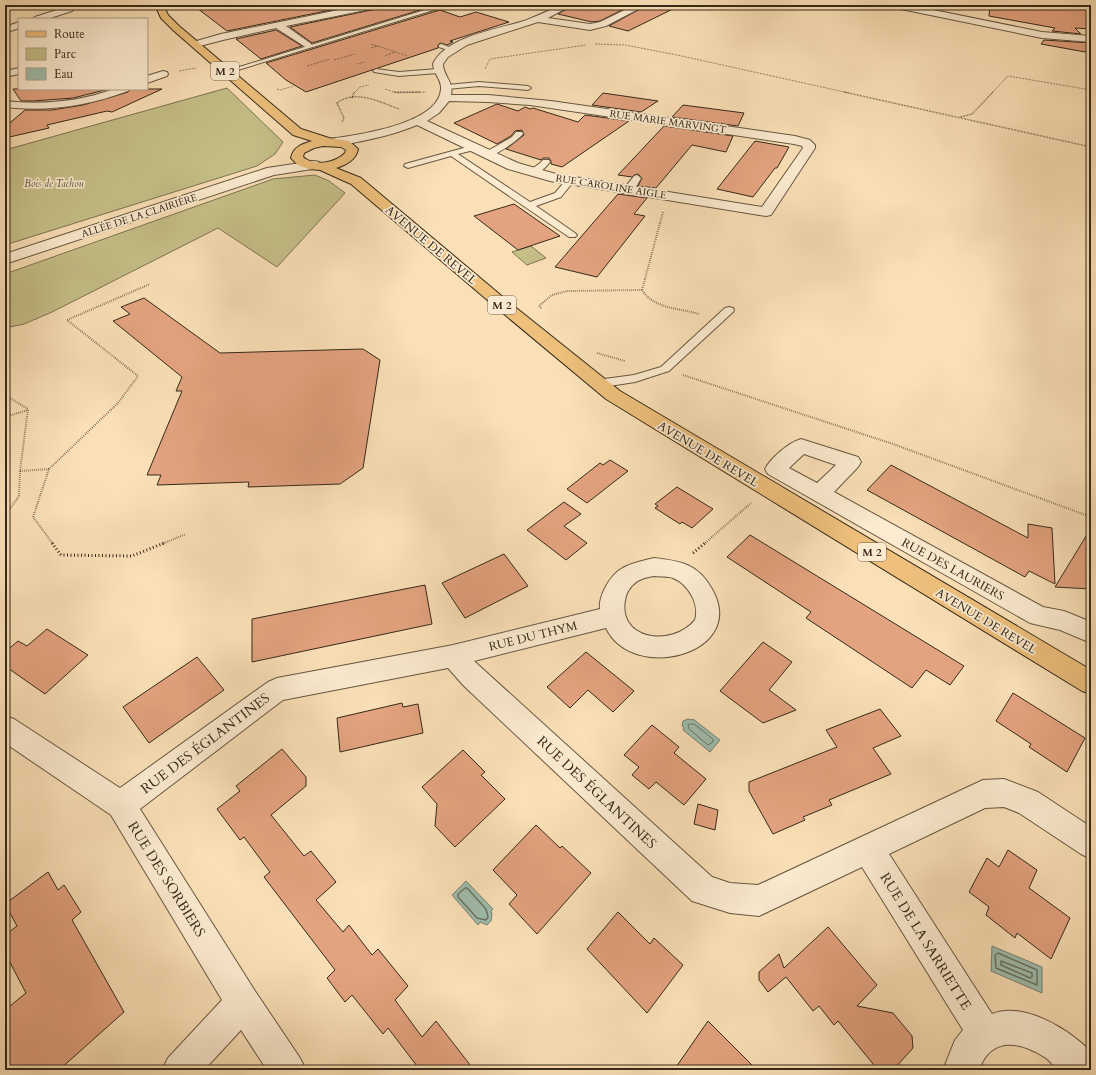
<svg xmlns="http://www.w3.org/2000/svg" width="1096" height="1075" font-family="Cardo,serif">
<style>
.green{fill:#c6c089;stroke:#7d7451}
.water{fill:#9fbdad;stroke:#748272}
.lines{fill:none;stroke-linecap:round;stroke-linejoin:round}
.shore-far1{stroke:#6a7363;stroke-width:1}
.shore{stroke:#6a7363;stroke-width:1.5}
.building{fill:#e4a380;stroke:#342919}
.service-casing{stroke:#665740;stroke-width:2}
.minor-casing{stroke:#665740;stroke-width:2}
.primary-casing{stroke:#342919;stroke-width:2}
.path-far3{stroke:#342919;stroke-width:1;stroke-dasharray:0.5 1;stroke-linecap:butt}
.path-far2{stroke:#342919;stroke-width:1.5;stroke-dasharray:0.5 1;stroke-linecap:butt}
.path-far1{stroke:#342919;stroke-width:2;stroke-dasharray:0.5 1.5;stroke-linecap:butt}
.path{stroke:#342919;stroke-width:3;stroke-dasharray:1 2.5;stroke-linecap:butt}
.service{fill:#fcebd0;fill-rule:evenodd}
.minor{fill:#fcebd0;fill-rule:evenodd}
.primary{fill:#eec07c;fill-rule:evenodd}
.labels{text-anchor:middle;stroke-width:3.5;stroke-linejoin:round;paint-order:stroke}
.far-street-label{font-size:10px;fill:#342919;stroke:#fcebd0}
.far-park-label{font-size:10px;font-style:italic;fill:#584f35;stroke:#fcebd0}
.shield{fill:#fcebd0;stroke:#706350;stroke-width:1}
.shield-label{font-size:11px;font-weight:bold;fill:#342919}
.street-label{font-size:12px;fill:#342919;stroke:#fcebd0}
.near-street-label{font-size:14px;fill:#342919;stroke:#fcebd0}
</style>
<rect width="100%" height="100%" fill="#fbe0b7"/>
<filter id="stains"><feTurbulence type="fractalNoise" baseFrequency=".005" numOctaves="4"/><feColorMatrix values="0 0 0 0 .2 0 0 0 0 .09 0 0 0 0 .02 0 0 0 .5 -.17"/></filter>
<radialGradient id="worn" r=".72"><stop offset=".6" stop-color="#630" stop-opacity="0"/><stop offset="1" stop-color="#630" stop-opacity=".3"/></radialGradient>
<path class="green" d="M227 88 283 142 275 154 257 166 5 245V150Z
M315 175 329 181 345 193 277 267 218 228 52 312 24 324 5 328V274L273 179Z
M531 246 546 258 527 265 512 252Z"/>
<path class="water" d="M688 719 692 720 693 719 720 740 710 752 683 730 684 728 682 726 683 721Z
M466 881 493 909 491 911 492 914 491 921 487 925 480 922 478 925 452 895Z
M992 946 1042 967V993L991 971Z"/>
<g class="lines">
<path class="shore-far1" d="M690 724H694L713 739V742L708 745 689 729 688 725Z"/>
<path class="shore" d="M465 888H467L486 909 488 917 486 920 477 918 458 897V894Z
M998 953 1037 970V985L996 968 995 955Z
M1001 961 1032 973V977L1030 978 1001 965Z"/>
</g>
<path class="building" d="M193 5H356L227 31Z
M381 5H393L395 8 404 10 414 7 420 10 312 43 290 27 376 9Z
M573 5H632L600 21 592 22 558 14Z
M647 5H681L628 31 609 26Z
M990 5H1076L1091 7V29L1075 28 1081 34 1052 31 1055 28 989 16Z
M440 10 460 17 476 12 509 22 450 41 453 42 447 45 440 43 438 45V48L306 92 286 80 266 63Z
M276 30 302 46 261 59 236 39Z
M1044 40 1091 43V53L1041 44Z
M13 89H109L73 98 33 101H21Z
M130 89H162L112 112 107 111 47 125 49 128 5 138V127L25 110H52L83 105 128 92Z
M603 93 658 101 641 112 592 105Z
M497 104 518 111 525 107 530 109 533 108 578 122 585 115 629 121 562 167 551 164V161L549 158H543L541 160 506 149 524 135 522 130 515 131 511 136 497 144 454 123Z
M683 105 744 113 738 126 672 117Z
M664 126 733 136 726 152 692 145 656 188 638 186 642 178 638 174 634 175 632 177 618 175Z
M755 141 789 147 777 168H775L753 197 717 189Z
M618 194 647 198 634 214 645 216 597 277 555 267Z
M514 204 560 236 518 250 474 216Z
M144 298 220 353 363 349 380 360 363 468 340 484 248 487 249 482 157 485 161 475H147L182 391H176L182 377 113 321 130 314 121 307Z
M610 460 628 471 587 503 567 489 600 463 603 465Z
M891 465 1028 538V524L1052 528 1055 584 1029 571 1025 577 867 490Z
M677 487 713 509 692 528 682 522 680 524 655 508 658 506 655 504Z
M564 502 581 514 564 526 587 543 566 560 527 530Z
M1091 528V589L1055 587Z
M750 535 964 666 950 685 926 670 912 688 806 618 811 612 727 557Z
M504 554 528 586 465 618 442 583Z
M425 585 432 624 252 662V619Z
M47 629 88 655 45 694 5 666V652L18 641 27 646Z
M763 642 792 662 769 690 796 710 763 723 720 691Z
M586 652 634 691 613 712 588 690 570 708 547 687Z
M197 657 224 690 149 743 123 707Z
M1013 693 1085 738 1067 772 1029 747 1031 744 996 721Z
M402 703 403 707 418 704 423 733 340 752 337 718Z
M880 709 901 736 873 748 891 774 829 800 832 805 803 817 805 820 773 834 749 791V782L837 747 826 730Z
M652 725 679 747 674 753 706 779 684 805 656 782 649 789 632 775 639 767 624 755Z
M282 749 306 777V786L271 815 304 856 311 851 336 882 316 900 343 932 349 925 372 955 378 949 408 986 395 1000 422 1037 436 1021 474 1070H420L388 1028 383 1034 352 995 345 1002 327 978 335 970 264 877 270 872 244 837 240 840 217 809 240 791 236 786Z
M463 750 485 772 481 775 505 799 455 847 435 826 437 804 422 787Z
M698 804 718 810 715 830 694 824Z
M536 825 560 848 562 846 591 873 537 934 509 904 517 895 493 870Z
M1008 850 1037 870 1029 888 1070 918 1051 959 1017 933 1015 938 986 915 989 907 969 892 987 858 999 867Z
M48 872 58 890 64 885 81 912 72 920 124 1012 59 1070H5V1010L26 993 5 953V935L17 926 5 904Z
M618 912 650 944 654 938 683 965 647 1013 587 949Z
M828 927 877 985 857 1006 893 1013 912 1036 913 1048 893 1070H878L838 1021 834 1025 819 1006 813 1011 786 977 768 992 759 980V972L779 954 784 968Z
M708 1021 757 1070H674Z"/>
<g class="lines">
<defs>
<path id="service" d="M74 5H82L71 10 66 9Z
M441 5H450L228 73 223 72Z
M441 44 455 49 456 50 453 52 439 47V45Z
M376 69 399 72 438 69 441 71 438 73 399 76 374 72 373 71Z
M479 82 528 86 531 88 528 90 479 86 447 89 444 87 447 85Z
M516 132H522L523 134C517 141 493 158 484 157V153L512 137Z
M471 146H474V150L458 154 530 202 555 193 566 180H572L573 182 561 197 536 206 575 233 577 235 575 237H569L451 156 408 168 404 166 405 164Z
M543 160H549L550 162C545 168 539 175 530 174L529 172C533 167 539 165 543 160Z
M637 175 641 178 636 187 630 192H624L623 190C626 185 631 181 634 176Z
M729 307 733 308 734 310 733 312 669 371 635 382 597 388 593 387 591 384 593 381 597 380 634 375 661 367 725 308Z"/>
<path id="minor" d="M363 5H380L376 8 286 26 310 43 312 45 307 48 276 28 223 40 196 47 191 44 193 42 221 34Z
M394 5H414C410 9 398 9 394 5Z
M415 5H428L433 8 429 11 416 7Z
M561 5H572L548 18 590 24 600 22 635 5H646L606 26 590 30 538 22 467 45 448 57 443 64C443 76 454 81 451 95H488L551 101 795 136 810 140 815 145V148L771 215 766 216 550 181 508 169 417 125C391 136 363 141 336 146L332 145 330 142 332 139 336 138C363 134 439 123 441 89 442 80 433 73 433 64 445 37 498 29 524 21 536 16 549 11 561 5ZM449 101 488 102 530 105 794 144 802 146 803 148 762 207 556 174 518 163 427 121 439 113Z
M892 5H909L1042 32 1091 36V42L1042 38 896 8Z
M69 6 73 9 72 11 47 19H33L35 17Z
M19 22V28L5 33V27Z
M19 68V74L5 77V71Z
M163 71 167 72 168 74 167 76 147 83V76Z
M114 89H129L128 91C87 106 48 112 5 107V101C43 105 78 102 114 89Z
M314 161 319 162 320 165 319 168 274 175 5 264V254L267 168Z
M801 439 858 457 861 462 858 467 834 492 1043 607 1064 611 1091 622V643L1060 630 1030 623 768 474 765 469C771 458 788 443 801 439ZM804 454 836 465 817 483 789 468Z
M654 558C681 561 698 564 712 589 749 654 633 684 606 628L474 661 712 877 730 883 758 885 983 780 1004 779 1038 792 1091 827V859L1081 854 1019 813 1004 807 985 808 889 854 992 1014C1024 1001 1070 1030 1091 1052V1070C1083 1070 1067 1072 1060 1070 1055 1068 1050 1061 1046 1058 1020 1041 991 1036 979 1070H943L955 1040 963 1030 862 867 759 916 730 913 692 901 464 686 448 668 283 700 140 809 255 991 300 1058 306 1070H267L241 1030 204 1070H162L168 1058 222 1000 111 815 5 743V716L14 719 120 788 268 682 277 678 453 645 600 609C599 602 602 594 605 588 617 565 631 564 654 558ZM654 576C660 577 668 576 673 578 688 584 700 604 695 620 671 649 614 639 626 596 628 589 635 581 642 579 646 577 650 577 654 576Z"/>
<path id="primary" d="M155 5H163L168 15 179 26 301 129 329 138 349 141 358 149C356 160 346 165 336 168L361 178 510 303 620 391 1091 670V694L1082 691 606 399 498 309 351 184 320 170 309 169 298 165 291 158C293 147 302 144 312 141L293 135 173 30 161 18ZM323 146 341 147 346 150 345 153C335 163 315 167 303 157L304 153 314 148Z"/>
</defs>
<use href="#service" class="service-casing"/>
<use href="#minor" class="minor-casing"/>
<use href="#primary" class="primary-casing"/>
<path class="path-far3" d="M371 44 408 56
M595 44 625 45 677 55 849 93
M371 48 378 46
M385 56 395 52
M334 60 355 54
M357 64 365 62
M307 66 330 59
M485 69 490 59 586 45
M179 71 196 68
M277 89 280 90 294 86
M385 89 397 93 426 92
M354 93 360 87 369 85
M992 93 1008 76 1091 90"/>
<path class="path-far2" d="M394 92H421
M844 92 1091 147
M352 98 354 92
M960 117 972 114 993 92
M342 122 344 118 337 103C355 89 380 102 399 109"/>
<path class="path-far1" d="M663 212 642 290C654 309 679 308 699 314
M541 308 539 306 552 295 567 291 642 290
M597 353 625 361
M683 375 893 444 1091 517
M5 395 28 409 20 471 19 496 5 516
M5 417 28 410
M20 471 49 469
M53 544 33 517 49 469 118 403 138 376 67 320 150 284
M162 544 186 534
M704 544 751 503"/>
<path class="path" d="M52 543 61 555 132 556 164 543
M693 553 705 543"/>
<use href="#service" class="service"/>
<use href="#minor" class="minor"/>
<use href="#primary" class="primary"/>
</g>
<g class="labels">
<g class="far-street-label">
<text transform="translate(668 121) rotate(8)" y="4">RUE MARIE MARVINGT</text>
<text transform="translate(611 186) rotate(9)" y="4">RUE CAROLINE AIGLE</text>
<text transform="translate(139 215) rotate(-18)" y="4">ALLÉE DE LA CLAIRIÈRE</text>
</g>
<g class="far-park-label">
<text x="54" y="187">Bois de Tachou</text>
</g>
<g class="shield">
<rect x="211" y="62" width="28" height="18" rx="3"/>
<rect x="488" y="296" width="28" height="18" rx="3"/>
<rect x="858" y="543" width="28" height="18" rx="3"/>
</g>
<g class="shield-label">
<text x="225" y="75">M 2</text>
<text x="502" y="309">M 2</text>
<text x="872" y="556">M 2</text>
</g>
<g class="street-label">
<text transform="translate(431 245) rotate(40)" y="4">AVENUE DE REVEL</text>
<text transform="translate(708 454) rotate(31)" y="4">AVENUE DE REVEL</text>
<text transform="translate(953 569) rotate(29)" y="4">RUE DES LAURIERS</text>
<text transform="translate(986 621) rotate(31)" y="4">AVENUE DE REVEL</text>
<text transform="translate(533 636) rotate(-14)" y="4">RUE DU THYM</text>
</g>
<g class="near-street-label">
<text transform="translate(205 743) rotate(-37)" y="5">RUE DES ÉGLANTINES</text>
<text transform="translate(597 792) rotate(43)" y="5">RUE DES ÉGLANTINES</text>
<text transform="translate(167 879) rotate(58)" y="5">RUE DES SORBIERS</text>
<text transform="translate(926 941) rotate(58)" y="5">RUE DE LA SARRIETTE</text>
</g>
</g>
<rect width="1096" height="1075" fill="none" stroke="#fbe0b7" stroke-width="20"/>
<rect x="6" y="6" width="1084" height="1063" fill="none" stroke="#342919" stroke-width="2"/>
<rect x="10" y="10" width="1076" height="1055" fill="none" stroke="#342919"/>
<rect x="18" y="18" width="130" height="72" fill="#fcebd0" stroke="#ac9d87"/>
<rect x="26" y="31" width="20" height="6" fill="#eec07c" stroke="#ac9d87"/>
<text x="54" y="38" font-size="12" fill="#342919">Route</text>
<rect x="26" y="48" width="20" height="12" fill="#c6c089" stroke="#ac9d87"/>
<text x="54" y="58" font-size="12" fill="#342919">Parc</text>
<rect x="26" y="68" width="20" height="12" fill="#9fbdad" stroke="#ac9d87"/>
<text x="54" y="78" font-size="12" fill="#342919">Eau</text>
<rect width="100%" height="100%" filter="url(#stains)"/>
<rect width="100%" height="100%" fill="url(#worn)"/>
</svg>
